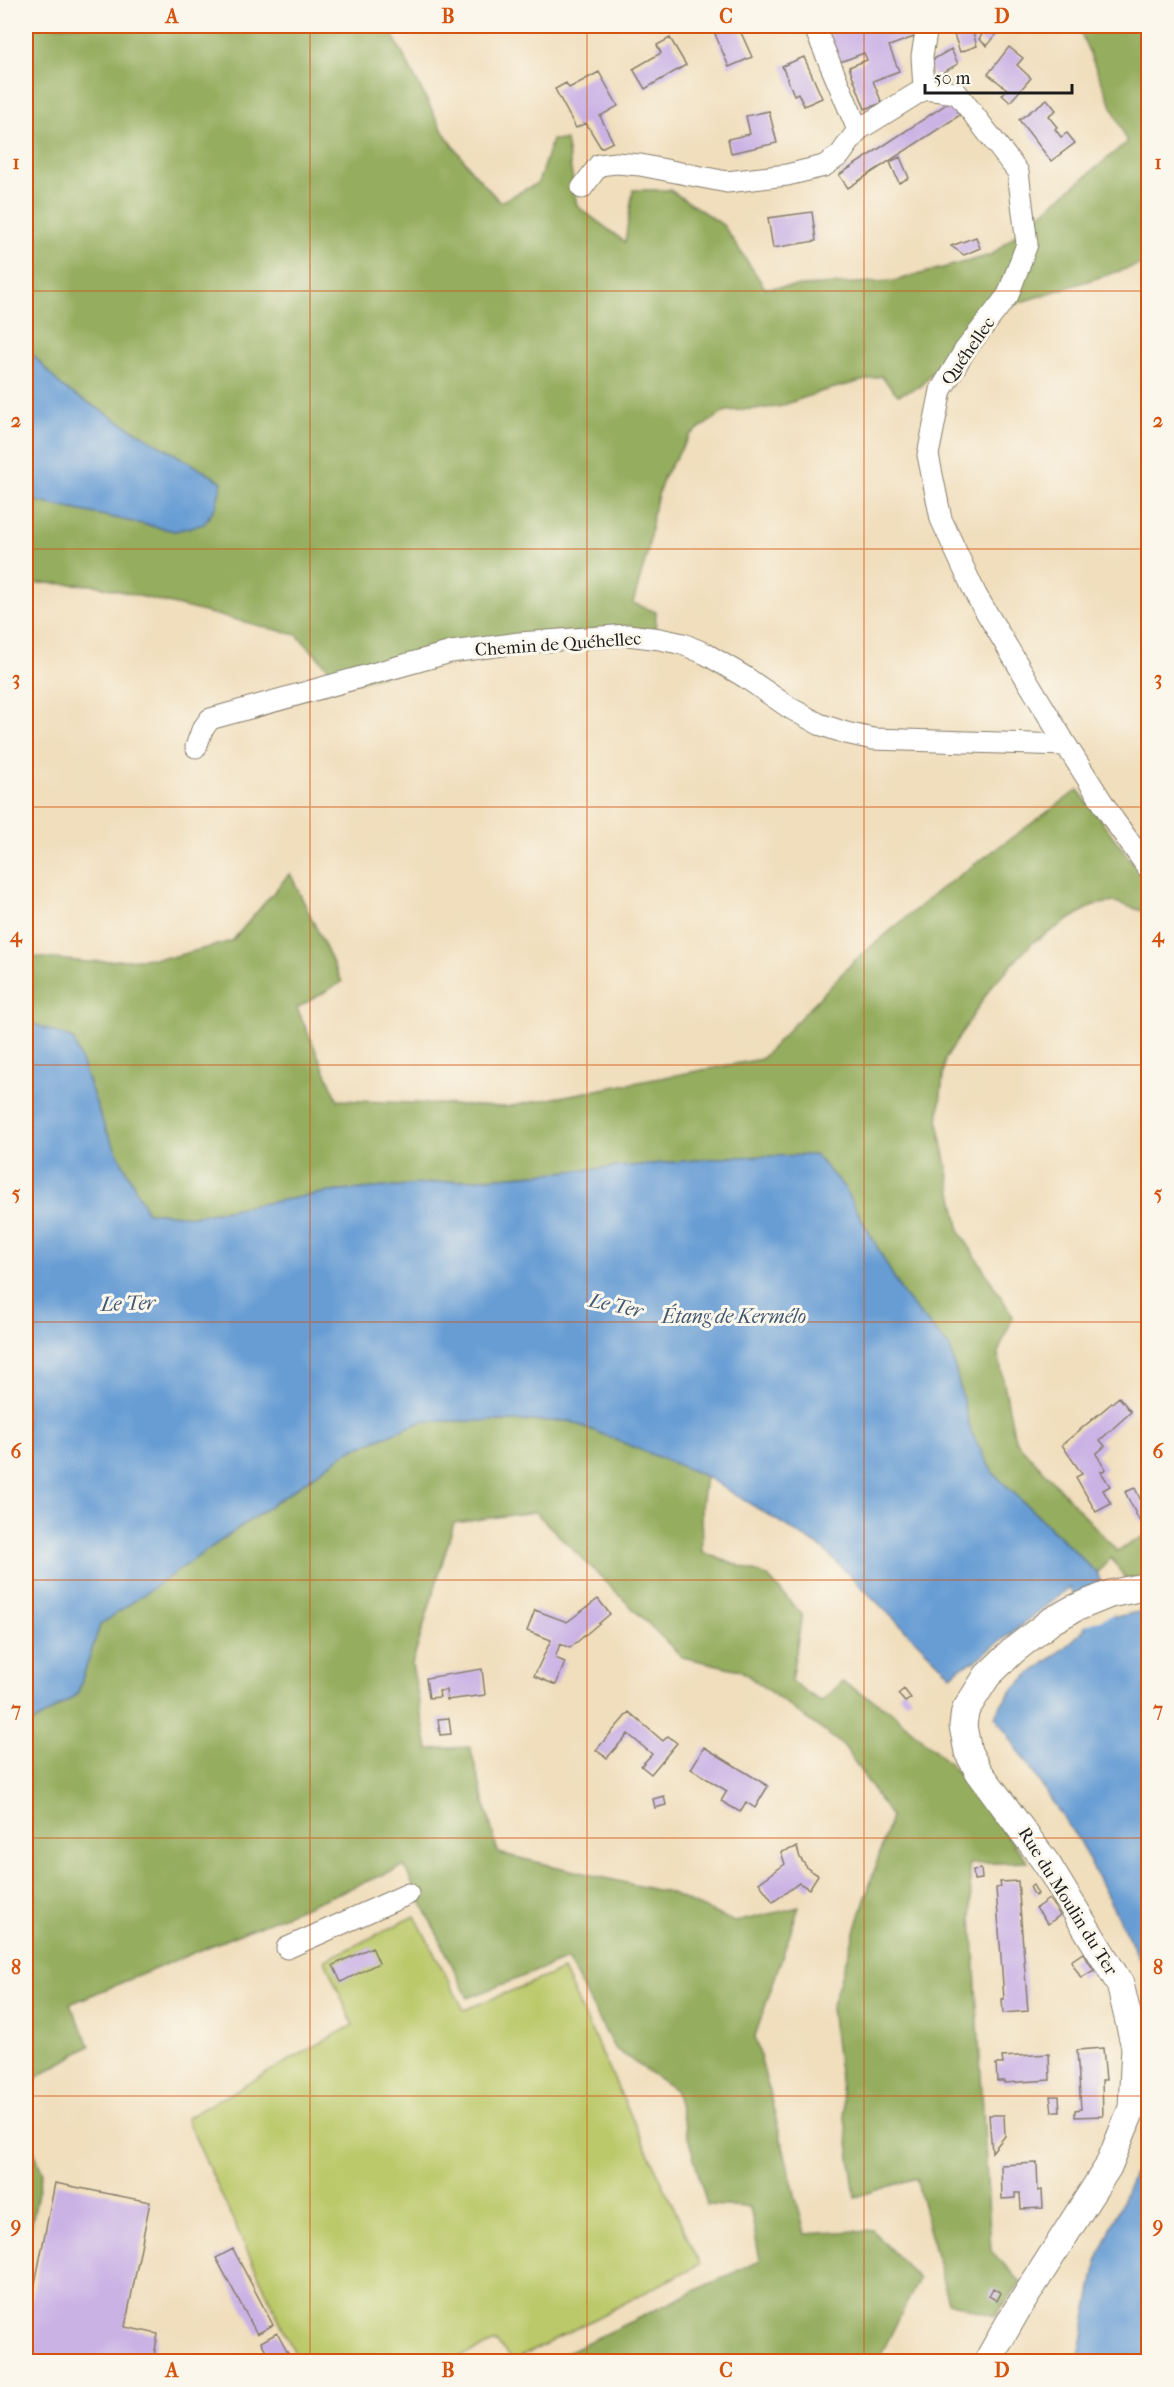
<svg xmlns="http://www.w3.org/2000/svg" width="1174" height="2387" font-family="'IM FELL French Canon',serif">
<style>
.green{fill:#bcc96b;stroke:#6c7244;stroke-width:1.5}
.forest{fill:#95ad5f;stroke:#58643e;stroke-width:1.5}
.water{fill:#689dd4;stroke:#425c78;stroke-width:1.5}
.pier{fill:#f0debc}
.building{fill:#cab2e5}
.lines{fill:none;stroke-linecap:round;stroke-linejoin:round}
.minor-casing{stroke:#867d6c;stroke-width:23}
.tertiary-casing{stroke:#867d6c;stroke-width:29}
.minor{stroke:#fff;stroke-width:21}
.tertiary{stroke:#fff;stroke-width:27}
.grid{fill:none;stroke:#d4530e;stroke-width:1.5;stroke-opacity:0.55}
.labels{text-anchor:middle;stroke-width:6;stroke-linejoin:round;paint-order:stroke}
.street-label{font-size:18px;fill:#1c1c1c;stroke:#fbf7ec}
.water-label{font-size:20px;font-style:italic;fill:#3e566f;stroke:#fbf7ec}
.neatline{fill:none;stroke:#d4530e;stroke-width:2}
.grid-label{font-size:20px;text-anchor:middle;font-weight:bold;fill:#d4530e}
</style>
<rect width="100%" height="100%" fill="#fbf7ec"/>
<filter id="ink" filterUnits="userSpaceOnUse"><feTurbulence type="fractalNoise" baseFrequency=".0167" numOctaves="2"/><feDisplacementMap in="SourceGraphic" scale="12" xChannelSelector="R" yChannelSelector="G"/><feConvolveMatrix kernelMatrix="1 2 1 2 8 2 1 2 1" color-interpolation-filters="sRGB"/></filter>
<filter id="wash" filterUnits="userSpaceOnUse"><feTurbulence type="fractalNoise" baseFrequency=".008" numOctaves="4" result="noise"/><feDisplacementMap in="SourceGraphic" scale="24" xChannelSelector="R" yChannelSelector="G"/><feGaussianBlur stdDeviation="1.35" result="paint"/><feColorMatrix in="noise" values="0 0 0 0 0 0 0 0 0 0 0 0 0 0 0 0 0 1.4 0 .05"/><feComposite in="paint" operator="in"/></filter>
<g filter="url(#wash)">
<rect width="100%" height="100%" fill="#f0debc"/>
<path class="green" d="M415 1916 464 2010 563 1970 700 2264 513 2361 496 2342 448 2361H298L186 2118 353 2025 325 1960Z"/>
<path class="forest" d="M26 26H388L444 133 472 171 500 202 538 183 552 140H566L577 206 625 242 633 190H670L723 225 765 288 894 281 991 255 1127 142 1078 26H1148V262L977 316 921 386 898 395 881 376 823 391 778 407 726 411 690 435 664 476 654 508 648 551 633 603 656 612 655 636 519 643 344 685 297 635 95 585 43 583 26 585V499L175 531 222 482 63 388 26 347Z
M1078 790 1148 883V913L1115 902 1093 905 1033 942 991 987 945 1059 938 1122 960 1232 1013 1316 998 1353 1015 1440 1117 1551 1148 1534V1610L1111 1558 1097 1573 993 1473 971 1432 950 1348 904 1296 844 1187 815 1156 732 1157 329 1192 193 1216 147 1212 105 1128 73 1039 26 1021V956L87 962 172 957 232 941 290 873 342 982 297 1008 338 1100 506 1107 761 1059 854 961 939 890Z
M423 1421H570L705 1476 701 1507 702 1552 767 1576 802 1615 791 1681 821 1702 842 1682 887 1708 949 1763 1028 1862 969 1864 991 2251 1021 2282 995 2316 948 2302 916 2178 855 2197 831 2008 891 1817 844 1746 740 1670 682 1657 535 1512 454 1523 412 1665 428 1749 470 1747 498 1853 669 1893 735 1922 799 1907 755 2036 805 2234 872 2230 919 2279 880 2356 842 2362 548 2361 760 2260 750 2207 707 2205 675 2090 614 2048 567 1959 468 1998 404 1866 70 2004 90 2046 37 2077 26 2111V1727L77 1695 100 1625 349 1451Z
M26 2129 42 2172 26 2252Z"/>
<path class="water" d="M26 347 63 388 222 482 216 506 204 524 175 531 26 499Z
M26 1021 73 1039 105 1128 147 1212 193 1216 329 1192 732 1157 815 1155 844 1187 904 1296 950 1348 971 1432 993 1473 1097 1573 1115 1617 1148 1610V1984L1141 1962 1079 1841 995 1716C1012 1677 1058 1660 1085 1628L1070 1587 975 1661 962 1666 951 1675 822 1548 705 1476 570 1421H423L349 1451 100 1625 77 1695 26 1727Z
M1148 2140V2361H1078L1097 2262Z"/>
<path class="pier" d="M1104 1583 1117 1613 1082 1627 1071 1596Z"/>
<g id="blocks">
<path class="building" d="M735 26H738L752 57 729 67 715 34Z
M849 26H913L917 36 889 46 899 71 873 81 882 103 865 109 849 67 867 60 864 53 840 62 828 34Z
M951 26H971L977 46 960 52Z
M986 28 996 35 987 46 979 39Z
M670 38 686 65 645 89 633 69 661 53 657 45Z
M1009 47 1023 58 1017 65 1031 78 1010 102 1002 95 1007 89 988 74Z
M951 49 958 64 935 77 927 63Z
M804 57 822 98 804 106 798 93 794 95 782 66Z
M599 72 618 106 600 116 613 142 601 148 586 123 576 128 555 89 566 83 569 88Z
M1047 99 1056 110 1048 116 1057 127 1055 129 1061 137 1067 133 1075 143 1051 161 1019 120Z
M951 101 960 115 848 188 839 175Z
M769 111 777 143 731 153 728 139 750 134 746 116Z
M900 157 909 178 899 183 890 162Z
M812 212 816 241 773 248 768 218Z
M976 237 980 248 964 255 951 246Z
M1119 1397 1131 1412 1100 1440 1105 1446 1096 1454 1106 1469 1101 1472 1110 1486 1103 1490 1111 1504 1096 1512 1076 1477 1082 1474 1062 1445Z
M1135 1488 1148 1516 1140 1522 1125 1492Z
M598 1599 610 1614 570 1648 560 1644 555 1658 565 1662 556 1685 534 1676 551 1640 527 1631 535 1610 567 1622Z
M482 1669 485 1695 447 1700 446 1690 439 1691 440 1697 429 1698 426 1678Z
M904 1689 911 1698 905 1702 898 1694Z
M629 1712 663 1741 668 1736 677 1743 651 1774 641 1766 652 1754 628 1734 607 1758 596 1750Z
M449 1718 451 1734 440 1735 438 1719Z
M704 1747 768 1786 755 1808 746 1802 740 1812 721 1801 727 1791 691 1769Z
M664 1796 666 1805 655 1808 653 1799Z
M797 1847 800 1858 808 1869 818 1875 809 1889 799 1883 773 1902 759 1883 785 1864 781 1852Z
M981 1869 982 1879 974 1880 973 1870Z
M1018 1881 1028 2011 1003 2013 1002 1999H1004L996 1888 1001 1887 1000 1882Z
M1033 1885 1038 1894 1035 1896 1030 1887Z
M1049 1899 1060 1915 1048 1924 1036 1908Z
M372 1947 379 1963 341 1982 333 1965Z
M1083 1953 1094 1970 1081 1978 1071 1961Z
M1103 2048 1106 2080H1102L1103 2116 1075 2117V2110L1081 2109 1077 2050Z
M1049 2054 1050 2080 1004 2083V2081H997L996 2064H1003L1002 2057Z
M1050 2096H1059L1060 2112H1052Z
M989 2115H1004L1005 2136 992 2152Z
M1037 2163 1038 2191 1042 2190 1043 2208 1021 2209 1020 2193H1015V2198L1002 2199 1001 2165Z
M55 2183 150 2202 125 2327 158 2334 153 2361H43L44 2359 26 2355V2329Z
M233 2249 273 2325 257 2334 216 2258Z
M993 2288 1001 2293 997 2301 989 2296Z
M277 2333 292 2361H272L261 2342Z"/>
</g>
</g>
<g filter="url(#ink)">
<use href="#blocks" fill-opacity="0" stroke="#867d6c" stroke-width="1.5"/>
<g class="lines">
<defs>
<path id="minor" d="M814 26 858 130
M927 26 922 56 924 89 957 93 1018 172 1027 244 1008 295 965 350 941 390 928 455 941 519 976 595 1066 745 1113 819 1148 868
M582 188 599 165 616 163 640 165 727 182 787 175 824 166 840 155 858 130 924 89
M196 747 202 730 210 719 451 652 519 643 628 635 660 639 683 644 706 654 745 677 790 708 819 724 846 733 873 739 1066 745
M287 1948 408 1894"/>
<path id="tertiary" d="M987 2362 1015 2313 1108 2167 1132 2108 1135 2047 1120 1984 1047 1864 979 1772 968 1752 963 1726 965 1711 987 1676 1014 1650 1051 1621 1073 1609 1110 1594 1148 1586"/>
</defs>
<use href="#minor" class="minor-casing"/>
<use href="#tertiary" class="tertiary-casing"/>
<use href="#minor" class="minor"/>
<use href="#tertiary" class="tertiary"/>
</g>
</g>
<path class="grid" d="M310 26V2362M587 26V2362M864 26V2362M26 291H1148M26 549H1148M26 807H1148M26 1065H1148M26 1322H1148M26 1580H1148M26 1838H1148M26 2096H1148"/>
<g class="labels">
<g class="street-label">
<text transform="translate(968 351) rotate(-55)" y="6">Quéhellec</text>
<text transform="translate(558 644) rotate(-4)" y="6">Chemin de Quéhellec</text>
<text transform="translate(1068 1901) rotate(58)" y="6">Rue du Moulin du Ter</text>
</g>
<g class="water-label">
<text transform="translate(128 1303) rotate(-2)" y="7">Le Ter</text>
<text transform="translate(616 1305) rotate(12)" y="7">Le Ter</text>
<text x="734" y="1323">Étang de Kermélo</text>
</g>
</g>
<rect width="1174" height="2387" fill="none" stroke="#fbf7ec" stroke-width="66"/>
<path d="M925 84v9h147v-9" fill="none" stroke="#1c1c1c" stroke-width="3"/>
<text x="934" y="84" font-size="18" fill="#1c1c1c" stroke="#fbf7ec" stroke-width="4.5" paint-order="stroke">50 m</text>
<rect x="33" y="33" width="1108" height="2321" class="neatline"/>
<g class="grid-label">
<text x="172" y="23">A</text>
<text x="448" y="23">B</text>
<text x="726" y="23">C</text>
<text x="1002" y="23">D</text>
<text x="16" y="169">1</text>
<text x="1158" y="169">1</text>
<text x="16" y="427">2</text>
<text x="1158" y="427">2</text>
<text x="16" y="685">3</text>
<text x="1158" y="685">3</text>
<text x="16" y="942">4</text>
<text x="1158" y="942">4</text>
<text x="16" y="1200">5</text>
<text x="1158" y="1200">5</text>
<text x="16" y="1458">6</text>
<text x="1158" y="1458">6</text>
<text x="16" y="1716">7</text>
<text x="1158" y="1716">7</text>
<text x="16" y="1974">8</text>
<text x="1158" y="1974">8</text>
<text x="16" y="2232">9</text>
<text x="1158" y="2232">9</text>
<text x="172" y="2377">A</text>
<text x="448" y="2377">B</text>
<text x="726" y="2377">C</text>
<text x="1002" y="2377">D</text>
</g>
</svg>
